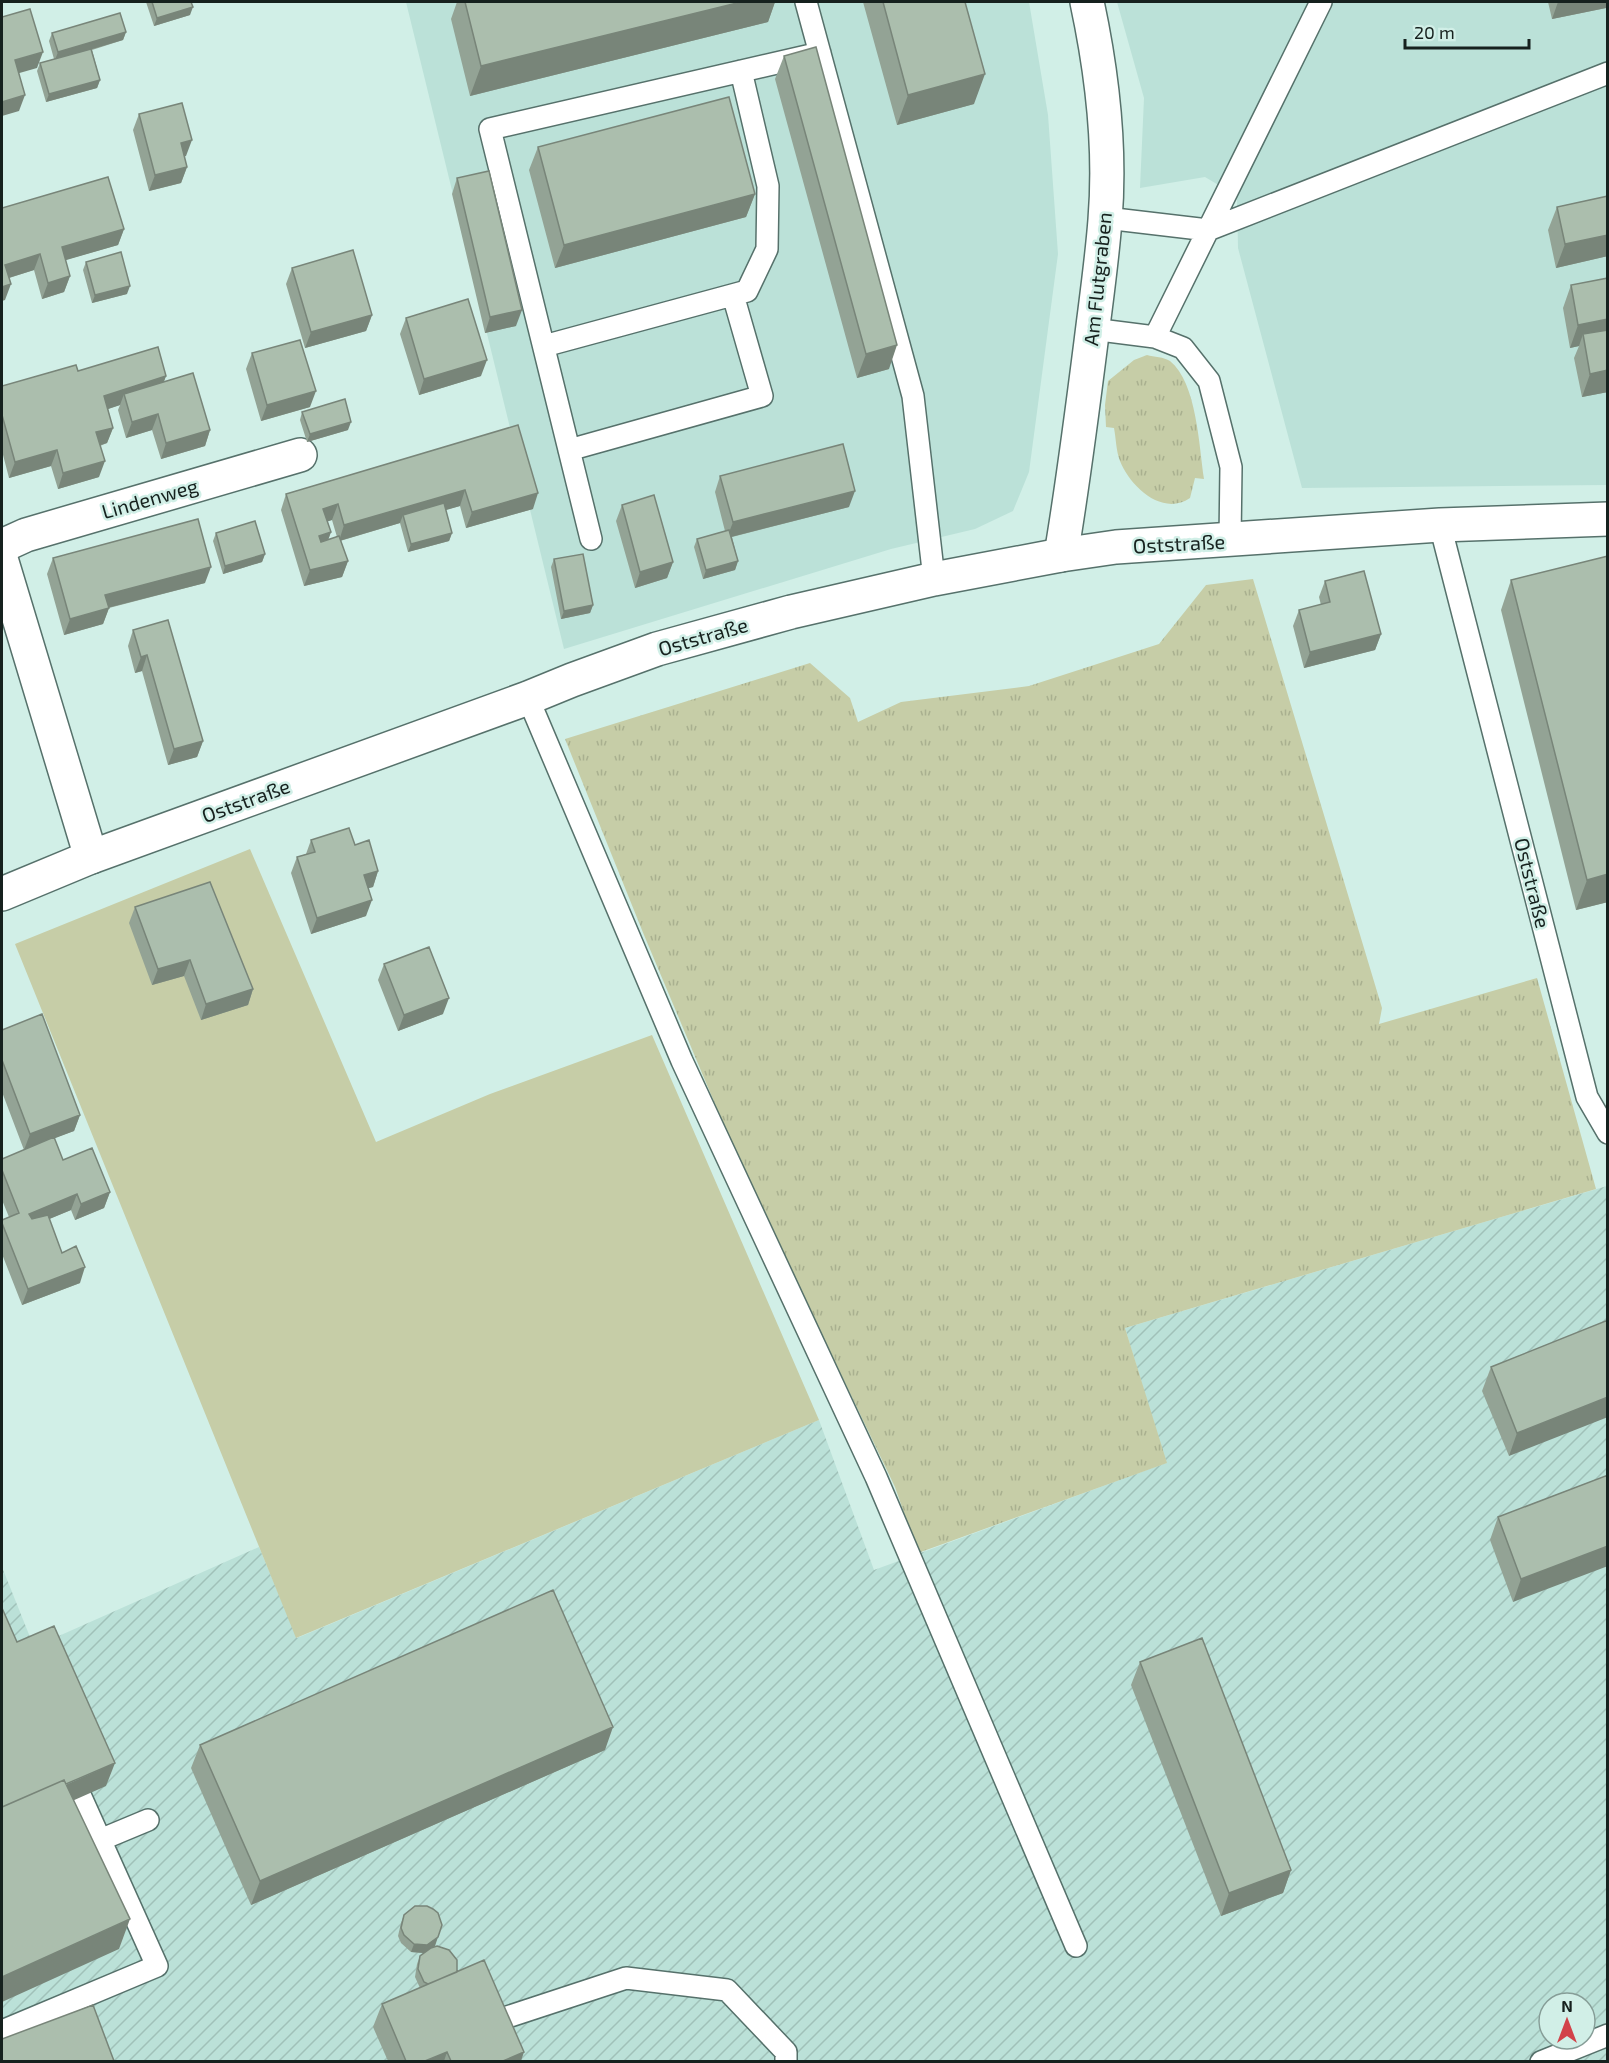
<svg xmlns="http://www.w3.org/2000/svg" width="1609" height="2063" font-family="'Exo 2',sans-serif">
<style>
.built{fill:#bbe1d8}
.industrial{fill:url(#industrial-furrows);fill-rule:evenodd}
.grass{fill:url(#grass-tufts)}
.pitch{fill:#c6cda7}
.lines{fill:none;stroke-linecap:round;stroke-linejoin:round}
.lane-casing{stroke:#56716b;stroke-width:24}
.street-casing{stroke:#56716b;stroke-width:36}
.secondary-casing{stroke:#56716b;stroke-width:36}
.lane{stroke:#fff;stroke-width:21}
.street{stroke:#fff;stroke-width:33}
.secondary{stroke:#fff;stroke-width:33}
.wall{fill:#93a395;fill-rule:evenodd}
.shaded-wall{fill:#788579}
.building{fill:#abbead;stroke:#788579;stroke-width:1.5}
.labels{text-anchor:middle;stroke-width:5;stroke-linejoin:round;paint-order:stroke}
.street-label{font-size:20px;fill:#16211e;stroke:#d1efe7}
</style>
<defs>
<pattern id="industrial-furrows" width="10" height="10" patternUnits="userSpaceOnUse" patternTransform="scale(1.5)"><rect width="10" height="10" fill="#bbe1d8"/><path d="M-1 1l2-2M0 10L10 0M9 11l2-2" fill="none" stroke="#a0c1b9"/></pattern>
<pattern id="grass-tufts" width="24" height="20" patternUnits="userSpaceOnUse" patternTransform="scale(1.5)"><rect width="24" height="20" fill="#c6cda7"/><path d="M3 7l-1-3M5 7V3M7 7l1-3M15 17l-1-3M17 17v-4M19 17l1-3" fill="none" stroke="#a9b08f"/></pattern>
</defs>
<rect width="100%" height="100%" fill="#d1efe7"/>
<path class="built" d="M406 2H1029L1048 115 1058 254 1029 472 1013 511 975 529 891 549 564 649Z
M1117 2H1607V485L1302 488 1238 248 1237 196 1205 177 1140 188 1144 98Z"/>
<path class="industrial" d="M1607 1186V2061H2V1567L34 1647 259 1547 297 1638 819 1420 874 1570 1166 1463 1125 1328ZM1549 2003H1585V2039H1549Z"/>
<path class="grass" d="M1147 355C1154 357 1164 357 1170 361 1197 383 1199 446 1204 479L1195 478 1190 498C1162 517 1130 486 1120 461 1116 451 1116 438 1114 428L1106 427 1105 405 1108 381 1134 360Z
M1253 579 1382 1008 1379 1024 1537 978 1596 1189 1125 1328 1167 1463 918 1553 895 1487 741 1166 644 935 565 739 810 663 850 698 858 722 901 702 1029 686 1159 644 1206 585Z"/>
<path class="pitch" d="M250 849 376 1142 490 1094 652 1035 819 1420 296 1638 15 944Z"/>
<g class="lines">
<defs>
<path id="lane" d="M806 2 913 396 934 579
M1106 218 1208 230 1608 73
M1092 329 1155 337 1183 348 1209 381 1231 467 1230 540
M1155 337 1321 2
M544 346 747 291 767 249 768 186 741 71
M569 450 762 396 733 295
M1440 525 1587 1097 1608 1133
M591 539 490 129 820 53
M528 698 682 1061 876 1477 1076 1946
M100 1840 148 1820
M492 2022 626 1978 727 1990 786 2052V2062
M2 2031 157 1966 81 1797
M1541 2062 1608 2035"/>
<path id="street" d="M2 546 26 535 300 455
M1061 555C1073 484 1082 413 1091 342 1096 301 1102 260 1105 220 1111 147 1102 72 1087 2
M2 562 91 857"/>
<path id="secondary" d="M2 894 91 857 528 698 572 680 657 649 791 612 934 579 1061 555 1116 547 1440 525 1608 519"/>
</defs>
<use href="#lane" class="lane-casing"/>
<use href="#street" class="street-casing"/>
<use href="#secondary" class="secondary-casing"/>
<use href="#lane" class="lane"/>
<use href="#street" class="street"/>
<use href="#secondary" class="secondary"/>
</g>
<path class="wall" d="M146 2H191L190 15 154 26Z
M457 2H775L768 22 470 96 451 19Z
M863 2H965L974 104 897 125Z
M1548 2H1608V6L1606 8 1552 19Z
M126 32 123 40 92 50 100 80 97 88 46 102 37 71 40 63 54 59 49 41 52 33Z
M784 56 889 369 857 378 775 79Z
M139 114 186 156H184L187 167 181 183 149 191 133 130Z
M538 147 755 194 746 217 555 268 529 170Z
M457 178 516 326 485 333 452 194Z
M1608 196V256L1556 268 1548 230 1557 207Z
M2 208 124 229 118 245 65 260 70 276 64 292 42 299 34 270 9 278 2 287Z
M86 262 127 294 92 303 83 270Z
M292 268 372 315 366 331 305 348 286 284Z
M1571 285 1608 392 1582 397 1574 358 1579 346 1570 348 1563 308Z
M406 318 481 376 419 395 400 334Z
M252 353 310 407 261 421 246 369Z
M78 371 166 376 164 381 210 430 205 446 161 459 152 430 126 438 118 410 120 405 108 409 113 428 107 443 100 446 99 477 58 489 51 466 9 478 2 451V386Z
M302 412 348 430 307 442 300 420Z
M518 425 533 509 466 528 460 506 445 510 452 533 449 541 408 552 400 523 340 541 348 561 342 577 304 586 281 510 286 494ZM332 520 337 537 328 540 331 532 327 521Z
M720 476 849 507 732 537 738 561 735 570 703 579 694 547 697 539 725 531 715 492Z
M622 505 673 562 667 578 635 588 616 521Z
M216 533 265 554 262 562 223 574 213 541Z
M1608 556V902L1576 910 1501 610 1511 580Z
M53 558 205 583 109 608 103 624 64 635 47 574Z
M554 559 593 605 590 613 561 619 551 567Z
M1325 581 1381 634 1375 650 1304 668 1293 626 1299 610 1321 605 1319 597Z
M133 630 203 741 197 757 168 765 142 671 135 673 128 646Z
M311 840 355 845 378 871 373 887 368 888 366 916 311 934 291 873 297 857 306 854Z
M135 907 253 989 248 1005 201 1020 184 976 152 985 129 923Z
M384 964 443 1014 398 1031 378 980Z
M2 1030 80 1115 74 1131 54 1138 63 1160 110 1192 104 1208 75 1220 71 1210 49 1219 62 1253 80 1283 22 1305 2 1254V1220L9 1217 2 1200V1159L24 1150 2 1092Z
M1608 1320 1509 1456 1482 1391 1491 1367Z
M1608 1475 1513 1602 1490 1540 1498 1517Z
M1140 1662 1291 1870 1283 1893 1221 1916 1131 1685Z
M200 1745 605 1750 251 1905 191 1768Z
M404 1915 435 1946 432 1948 457 1972 521 2061H388L373 2027 382 2004 420 1988 415 1977 417 1964 420 1956 424 1953 411 1952 401 1943 398 1936 401 1923Z"/>
<path class="shaded-wall" d="M741 2H775L768 22 470 96 481 66Z
M1558 2H1608V6L1606 8 1552 19Z
M193 7 190 15 154 26 157 18Z
M126 32 123 40 55 60 58 52Z
M43 52 37 68 9 76 15 60Z
M985 74 974 104 897 125 908 95Z
M100 80 97 88 46 102 49 94Z
M25 95 19 111 2 116V102Z
M192 140 186 156 175 159 181 143Z
M187 167 181 183 149 191 155 175Z
M755 194 746 217 555 268 564 245Z
M124 229 118 245 56 263 62 247Z
M1608 235V256L1556 268 1565 244Z
M40 254 34 270 2 280 5 265Z
M70 276 64 292 42 299 48 283Z
M11 284 5 300 2 301V287Z
M130 286 127 294 92 303 95 295Z
M522 310 516 326 485 333 490 317Z
M372 315 366 331 305 348 311 332Z
M1608 319V341L1583 334 1579 346 1570 348 1578 325Z
M897 345 889 369 857 378 866 354Z
M487 360 481 376 419 395 424 379Z
M1608 370V392L1582 397 1590 374Z
M166 376 160 392 124 394 120 405 99 412 104 396Z
M316 391 310 407 261 421 267 405Z
M158 414 152 430 126 438 132 422Z
M351 422 348 430 307 442 310 434Z
M113 428 107 443 91 448 96 432Z
M210 430 205 446 161 459 166 443Z
M57 450 51 466 9 478 15 462Z
M105 461 99 477 58 489 63 473Z
M465 490 460 506 405 522 403 515 400 523 339 541 344 525Z
M855 491 849 507 727 538 733 522Z
M538 493 533 509 466 528 472 512Z
M338 504 332 520 317 525 323 509Z
M331 532 325 548 314 552 319 536Z
M452 533 449 541 408 552 411 544Z
M265 554 262 562 223 574 225 566Z
M348 561 342 577 304 586 310 570Z
M738 561 735 570 703 579 706 570Z
M673 562 667 578 635 588 640 572Z
M211 567 205 583 99 610 105 595Z
M593 605 590 613 561 619 564 611Z
M109 608 103 624 64 635 70 619Z
M1381 634 1375 650 1304 668 1310 652Z
M147 655 142 671 135 673 141 657Z
M203 741 197 757 168 765 174 749Z
M378 871 373 887 358 891 364 875Z
M1608 874V902L1576 910 1587 880Z
M372 900 366 916 311 934 317 918Z
M190 960 184 976 152 985 158 969Z
M253 989 248 1005 201 1020 206 1004Z
M449 998 443 1014 398 1031 404 1015Z
M80 1115 74 1131 24 1150 30 1134Z
M110 1192 104 1208 75 1220 81 1204Z
M77 1194 71 1210 23 1230 29 1214Z
M85 1267 80 1283 22 1305 28 1289Z
M1608 1397V1417L1509 1456 1517 1433Z
M1608 1546V1566L1513 1602 1521 1579Z
M613 1727 605 1750 251 1905 260 1881Z
M115 1763 106 1786 2 1832V1813Z
M1291 1870 1283 1893 1221 1916 1229 1893Z
M130 1919 119 1949 2 2002V1977Z
M438 1937 435 1946 424 1953 411 1952 414 1944Z
M447 2052 444 2061H425Z
M524 2052 521 2061H503Z"/>
<path class="building" d="M152 2H191L193 7 157 18Z
M465 2H741L481 66Z
M883 2H965L985 74 908 95Z
M30 9 43 52 15 60 25 95 2 102V17Z
M120 13 126 32 58 52 52 33Z
M816 47 897 345 866 354 784 56Z
M91 49 100 80 49 94 40 63Z
M729 97 755 194 564 245 538 147Z
M182 103 192 140 181 143 187 167 155 175 139 114Z
M489 171 522 310 490 317 457 178Z
M108 177 124 229 62 247 70 276 48 283 40 254 5 265 11 284 2 287V208Z
M1608 196V235L1565 244 1557 207Z
M353 250 372 315 311 332 292 268Z
M121 252 130 286 95 295 86 262Z
M1608 278V319L1578 325 1571 285Z
M468 299 487 360 424 379 406 318Z
M1608 330V370L1590 374 1583 334Z
M300 340 316 391 267 405 252 353Z
M158 347 166 376 104 396 113 428 96 432 105 461 63 473 57 450 15 462 2 415V386L76 365 78 371Z
M193 373 210 430 166 443 158 414 132 422 124 394Z
M345 399 351 422 310 434 302 412Z
M518 425 538 493 472 512 465 490 344 525 338 504 323 509 331 532 319 536 321 542 339 536 348 561 310 570 286 494Z
M843 444 855 491 733 522 720 476Z
M654 495 673 562 640 572 622 505Z
M444 503 452 533 411 544 403 515Z
M198 519 211 567 105 595 109 608 70 619 53 558Z
M255 521 265 554 225 566 216 533Z
M729 530 738 561 706 570 697 539Z
M583 554 593 605 564 611 554 559Z
M1608 556V874L1587 880 1511 580Z
M1364 571 1381 634 1310 652 1299 610 1330 602 1325 581Z
M168 620 203 741 174 749 147 655 141 657 133 630Z
M349 828 355 845 369 840 378 871 364 875 372 900 317 918 297 857 315 852 311 840Z
M210 882 253 989 206 1004 190 960 158 969 135 907Z
M429 947 449 998 404 1015 384 964Z
M42 1014 80 1115 30 1134 2 1060V1030Z
M54 1137 63 1160 92 1148 110 1192 81 1204 77 1194 29 1214 32 1219 48 1215 62 1253 76 1246 85 1267 28 1289 2 1223V1220L19 1213 2 1170V1159Z
M1608 1320V1397L1517 1433 1491 1367Z
M1608 1475V1546L1521 1579 1498 1517Z
M553 1590 613 1727 260 1881 200 1745Z
M2 1608 17 1642 54 1626 115 1763 66 1784 64 1780 2 1807Z
M1202 1638 1291 1870 1229 1893 1140 1662Z
M64 1780 130 1919 2 1977V1807Z
M415 1906H427L433 1909 438 1913 442 1925 438 1937 427 1945 414 1944 404 1935 401 1928 404 1915Z
M437 1946 449 1950 457 1960V1972L428 1984 424 1982 418 1969 420 1956 431 1948Z
M484 1960 524 2052 503 2061H451L447 2052 425 2061H406L382 2004Z
M93 2005 114 2061H2V2039Z"/>
<g class="labels">
<g class="street-label">
<text transform="translate(1098 279) rotate(-84)" y="7">Am Flutgraben</text>
<text transform="translate(150 499) rotate(-16)" y="7">Lindenweg</text>
<text transform="translate(1179 544) rotate(-3)" y="7">Oststraße</text>
<text transform="translate(703 637) rotate(-16)" y="7">Oststraße</text>
<text transform="translate(246 801) rotate(-20)" y="7">Oststraße</text>
<text transform="translate(1532 883) rotate(76)" y="7">Oststraße</text>
</g>
</g>
<rect width="1609" height="2063" fill="none" stroke="#16211e" stroke-width="6"/>
<g transform="translate(1567 2021)"><circle r="28" fill="#d1efe7" stroke="#869d97" stroke-width="1.5"/>
<path d="M0-4.5L10 22L0 15L-10 22Z" fill="#d24249"/>
<text y="-9" font-size="16" font-weight="bold" text-anchor="middle" fill="#16211e">N</text>
</g>
<path d="M1405 39v9h124v-9" fill="none" stroke="#16211e" stroke-width="3"/>
<text x="1414" y="39" font-size="18" fill="#16211e" stroke="#d1efe7" stroke-width="4.5" paint-order="stroke">20 m</text>
</svg>
